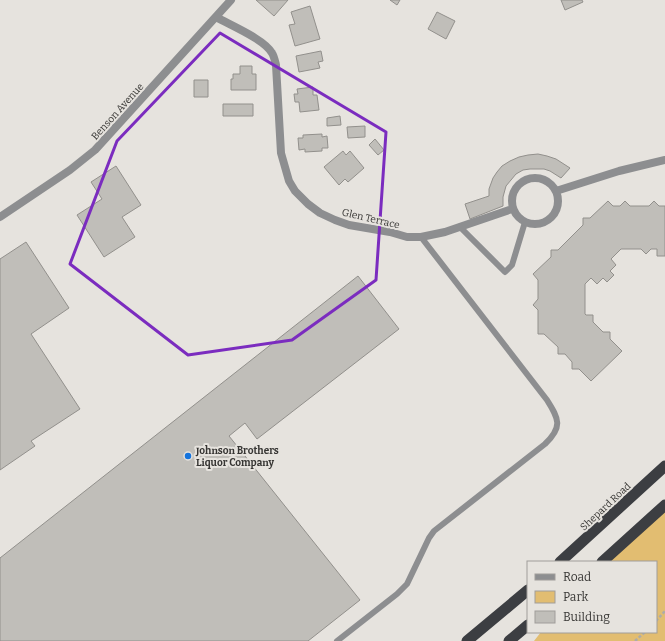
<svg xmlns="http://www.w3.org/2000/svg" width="665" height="641" font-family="Bitter,serif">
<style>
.green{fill:#e2bd71}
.building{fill:#c0beb9;stroke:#92908c}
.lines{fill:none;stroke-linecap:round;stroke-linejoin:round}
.path{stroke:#aeaca7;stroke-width:2.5;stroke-dasharray:3 2;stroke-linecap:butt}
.service{stroke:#8d8e90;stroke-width:6}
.minor{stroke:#8d8e90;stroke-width:8}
.trunk{stroke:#3c3e42;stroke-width:11}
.marked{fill:none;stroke:#7b2cbf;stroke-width:3;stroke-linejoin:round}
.poi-dot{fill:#1574dd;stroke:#e6e3de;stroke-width:1.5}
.labels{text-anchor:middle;stroke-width:4;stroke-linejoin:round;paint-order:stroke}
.street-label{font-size:10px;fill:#363533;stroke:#e6e3de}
.poi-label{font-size:10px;font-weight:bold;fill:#363533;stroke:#e6e3de;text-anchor:start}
</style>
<rect width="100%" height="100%" fill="#e6e3de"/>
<path class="green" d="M665 509V641H534L541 632H656V562H607Z"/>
<path class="building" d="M256 0H288L274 16Z
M390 0H400L397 5Z
M561 0H582L583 2 565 10Z
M310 6 320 39 295 46 289 25 295 24 291 12Z
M437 12 455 21 446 39 428 29Z
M321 51 323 61 318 62 320 68 299 72 296 56Z
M240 66H252V74H256V90H231V79H233V74H240Z
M194 80H208V97H194Z
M313 87V95H317L319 110 300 112 299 102H295L294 94H298L297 89Z
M223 104H253V116H223Z
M340 116 341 125 327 126V118Z
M365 126V137L348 138 347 127Z
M322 134V137L327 136 328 148H322V151L305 152V149L299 150 298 138H303V135Z
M375 139 384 150 378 155 369 145Z
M343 151 346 155 350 151 364 168 348 182 345 179 339 185 324 167Z
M538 154 547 156 556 159 570 168 561 178 550 171 544 169H530L523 170 516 174 506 186 503 197V206L470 219 465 204 489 196V189L493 178 497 172 502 166 510 161 519 157 528 155Z
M116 166 141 205 122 217 135 237 104 257 77 215 102 199 91 182Z
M608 201 613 206H620L625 201 630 206H649L654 201 659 206H665V256H657V249H651L646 254 641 249H621L611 259 616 265 610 271 614 275 607 282 603 278 597 284 591 278 585 284V314L586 315H593V322L603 332H610V339L622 351 591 381 579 369H572V362L565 354H558V347L544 334H538V310L533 305 538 299V280L533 274 551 257V250H558L583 225V218H590Z
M26 242 69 308 31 334 80 409 31 441 35 446 0 470V259Z
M358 276 399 329 257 439 245 423 229 436 360 600 308 641H0V558Z"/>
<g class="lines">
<path class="path" d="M656 621 665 611
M635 641 645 632"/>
<path class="service" d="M460 227 505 272 512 265 525 222
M337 641 397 594 407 584 429 538 434 531 545 444C563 427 559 419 547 400L421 237"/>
<path class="minor" d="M216 17C230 25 264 39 272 53 274 56 275 61 276 65L281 153 289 181 295 191 308 204 320 213 335 220 349 225 390 232 407 237H421L445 232 512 209
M512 201a23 23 0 1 1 46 0a23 23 0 1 1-46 0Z
M556 191 619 171 665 160
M0 217 70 170 95 150 231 0"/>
<path class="trunk" d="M560 562 665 466
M602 562 665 505
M467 641 528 590
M509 641 528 625"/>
</g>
<path class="marked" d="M220 33 386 132 376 280 292 340 188 355 70 264 117 141Z"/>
<circle class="poi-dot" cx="188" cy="456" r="4"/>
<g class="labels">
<g class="street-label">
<text transform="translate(117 111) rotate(-48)" y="4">Benson Avenue</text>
<text transform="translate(371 218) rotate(13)" y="4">Glen Terrace</text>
<text transform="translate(605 506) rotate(-43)" y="4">Shepard Road</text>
</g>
<g class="poi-label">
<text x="196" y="454">Johnson Brothers<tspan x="196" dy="12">Liquor Company</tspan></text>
</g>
</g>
<rect x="527" y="561" width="130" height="72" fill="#e6e3de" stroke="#a09d9a"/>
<rect x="535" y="574" width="20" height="6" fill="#8d8e90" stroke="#a09d9a"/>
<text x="563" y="581" font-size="12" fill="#363533">Road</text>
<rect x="535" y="591" width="20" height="12" fill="#e2bd71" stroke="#a09d9a"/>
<text x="563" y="601" font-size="12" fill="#363533">Park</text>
<rect x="535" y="611" width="20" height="12" fill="#c0beb9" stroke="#a09d9a"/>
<text x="563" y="621" font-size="12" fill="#363533">Building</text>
</svg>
